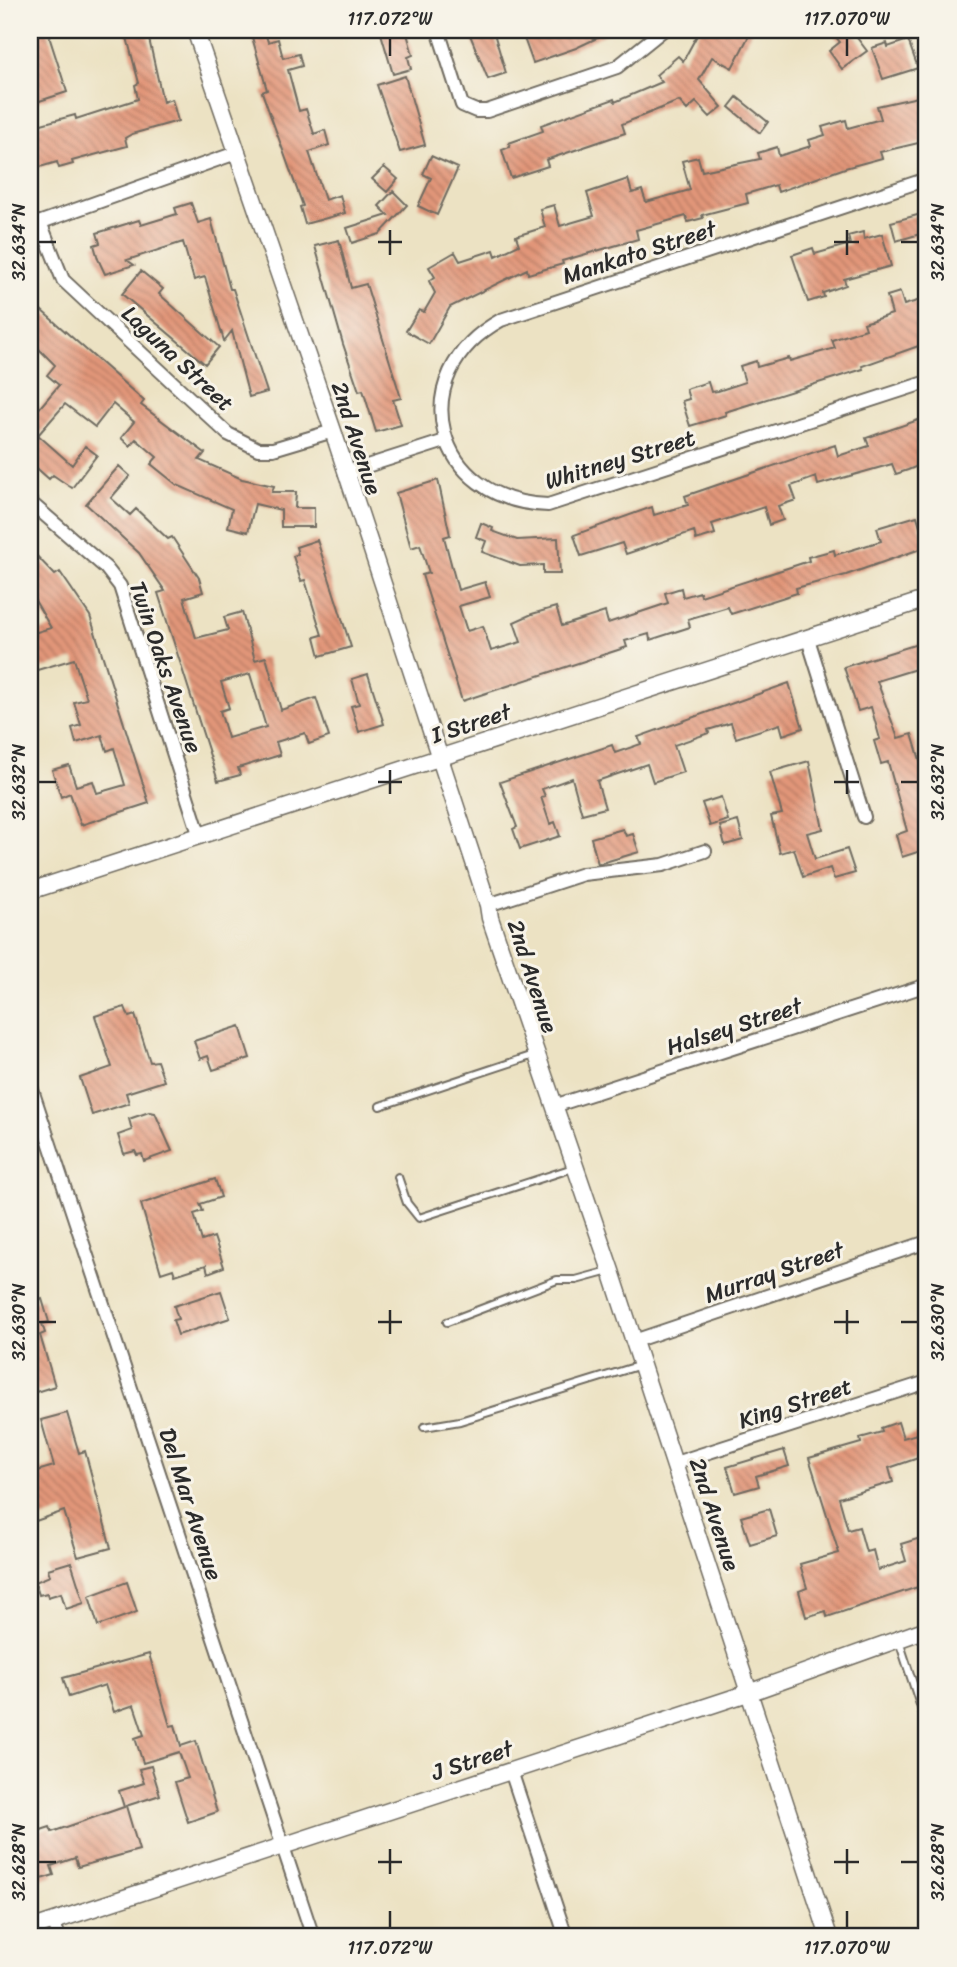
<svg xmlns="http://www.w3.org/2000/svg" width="957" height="1967" font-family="Sriracha,sans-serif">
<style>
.building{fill:url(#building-back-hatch);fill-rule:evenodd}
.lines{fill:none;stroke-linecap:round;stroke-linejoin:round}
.service-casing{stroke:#6f6b60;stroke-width:10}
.minor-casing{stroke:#6f6b60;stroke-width:16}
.tertiary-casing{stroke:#6f6b60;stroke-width:19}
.service{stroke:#fff;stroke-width:6}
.minor{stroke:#fff;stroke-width:12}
.tertiary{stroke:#fff;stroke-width:16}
.ticks{fill:none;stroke:#2b2b2b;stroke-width:2.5}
.labels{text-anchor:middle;stroke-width:6;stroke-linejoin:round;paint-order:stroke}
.street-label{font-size:23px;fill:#2b2b2b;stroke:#f7f3e8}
.neatline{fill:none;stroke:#2b2b2b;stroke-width:2.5}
.ticks-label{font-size:18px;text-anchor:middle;fill:#2b2b2b}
</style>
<defs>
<pattern id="building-back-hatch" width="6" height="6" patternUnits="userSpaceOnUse" patternTransform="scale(1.75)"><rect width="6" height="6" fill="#e29679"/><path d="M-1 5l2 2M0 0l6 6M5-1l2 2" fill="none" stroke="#b77b63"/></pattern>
</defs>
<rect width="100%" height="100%" fill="#f7f3e8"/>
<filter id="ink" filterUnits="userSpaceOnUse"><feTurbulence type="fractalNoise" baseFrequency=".0143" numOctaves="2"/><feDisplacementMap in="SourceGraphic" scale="14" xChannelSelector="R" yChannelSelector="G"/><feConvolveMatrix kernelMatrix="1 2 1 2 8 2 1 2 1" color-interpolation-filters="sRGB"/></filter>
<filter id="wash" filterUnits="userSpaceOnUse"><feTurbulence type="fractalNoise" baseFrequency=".00686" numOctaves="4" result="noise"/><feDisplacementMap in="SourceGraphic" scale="28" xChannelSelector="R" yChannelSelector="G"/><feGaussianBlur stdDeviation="1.57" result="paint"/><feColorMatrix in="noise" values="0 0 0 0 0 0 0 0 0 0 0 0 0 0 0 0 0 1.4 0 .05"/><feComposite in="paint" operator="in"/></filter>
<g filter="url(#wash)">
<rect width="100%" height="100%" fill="#ece2c3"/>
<g id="blocks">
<path class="building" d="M30 30H47L67 92 30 104V79L37 77 30 54Z
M125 30H147L163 102 172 99 178 121 132 134 125 138 127 146 72 161 73 164 59 168 57 162 30 170V127L75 115 76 119 138 99 135 85 139 83Z
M250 30H264L268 42 278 39 283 58 299 54 302 66 288 70 299 111 306 109 314 134 325 130 329 145 309 152 325 200 340 195 345 213 305 224 300 207 303 206 262 92 267 90Z
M380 30H406L413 55 408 57 411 69 393 74Z
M468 30H493L506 73 488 79Z
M521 30H538L541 39 568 30H614L576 48 533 63Z
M700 30H752L732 68 712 57 699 80 722 107 710 117 696 102 687 110 679 101 622 124 625 133 546 160 548 166 511 178 502 150 510 147 509 143 543 131 541 125 614 99 615 102 662 82 656 75 678 56 683 61Z
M830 30H851L867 51 842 69 829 51 840 42Z
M908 40 918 68 883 79 872 48 887 43 888 47Z
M405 76 425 145 400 152 377 85Z
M927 95V141L880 152 882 158 845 168 778 192 776 185 746 194 748 203 702 215 703 218 688 222 686 216 636 230 638 239 562 261 563 264 528 274 527 269 450 307 429 344 406 331 419 310 424 312 435 293 429 281 435 277 429 267 455 252 460 261 494 250 496 256 519 245 516 236 545 227 540 209 554 205 560 226 594 216 587 193 628 179 632 193 642 190 646 202 690 190 682 161 698 157 702 171 760 159 758 153 777 147 779 156 811 146 809 140 825 135 822 127 846 120 848 128 881 119 877 106Z
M737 97 768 122 760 133 729 107Z
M431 156 458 168 437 215 418 206 431 178 423 174Z
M384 167 398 179 387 192 372 179Z
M393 191 407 205 380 234 352 243 347 228 388 215 379 206Z
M191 203 198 223 211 219 230 289H233L267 392 249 397 232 331 224 341 205 277 194 280 183 242 127 260 134 265 105 274 98 259 94 245 100 243 97 233 139 220 141 225 177 214 175 208Z
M925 213 927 232 896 241 891 222Z
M863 232 864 239 882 234 891 266 844 279 846 285 823 293 824 297 808 302 792 255 813 248 815 254 850 244 848 236Z
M339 240 351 288 366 284 401 398 393 400 401 425 376 432 363 390 359 391 343 344 315 246Z
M141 271 163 289 159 294 219 347 205 364 122 294Z
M900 292 904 305 927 298V343L862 366 863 369 725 412 726 415 690 426 682 401 689 399 686 389 708 382 711 392 718 391 745 382 740 366 756 361 757 367 789 358 790 361 835 348 832 340 866 329 864 323 892 314 887 296Z
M41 310 144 401 141 405 205 453 199 460 242 479 274 486 272 492H296L295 508H314V527H281V510L255 504 248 532 228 527 232 509 177 485 151 464 157 457 136 439 130 446 121 438 134 422 113 404 95 427 65 404 38 435 72 465 85 446 97 455 72 488 53 475 49 479 30 462V407L36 412 59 385 47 375 55 365 30 340V322Z
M927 417V462L908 470 896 474 892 464 818 485 816 477 791 486 796 500 778 506 783 520 769 525 764 507 712 524 715 534 696 540 694 531 626 554 622 543 581 556 574 535 652 507 654 515 688 505 685 496 835 445 838 456 869 446 866 438Z
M119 466 130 476 111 498 130 515 136 509 168 539 172 537 199 578 203 592 184 598 196 638 228 630 224 617 242 612 255 660 266 657 281 710 316 698 329 737 309 744 305 733 276 742 280 755 238 768 240 775 218 781 158 593 165 591 139 553 86 504ZM250 674 266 727 228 738 220 711 229 708 221 682Z
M438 480 450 535 444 537 458 590 485 582 490 597 459 606 467 631 483 626 491 651 521 642 514 622 532 614 556 607 562 626 605 612 608 623 668 603 665 593 681 588 683 597 700 592 701 596 809 561 808 557 834 550 835 555 881 541 877 528 917 516 926 547 846 575 796 588 797 593 731 614 728 607 688 619 690 627 650 640 649 634 625 641 627 647 462 701 422 575 429 573 420 545 411 548 396 493Z
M481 523 493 528 492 531 517 540 558 538 560 574H543V565L520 566 482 552 486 541 476 537Z
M317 540 351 647 320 656 315 637 322 635 305 580 301 581 293 556 298 554 296 547Z
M30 549 55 575 60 572 90 616 149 803 81 825 70 793 61 797 52 770 69 765 76 786 93 781 97 793 125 785 114 748 107 751 102 735 76 743 72 728 81 725 74 702 87 699 74 659 34 671 30 656V652L34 651 30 634 51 628 30 592Z
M927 641V660L918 663 919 668 877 681 898 738 912 734 927 783V849L902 857 896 835 907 831 888 762 881 764 874 741 880 739 871 707 858 711 844 667Z
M368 674 384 724 359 732 351 706 359 704 352 679Z
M789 683 803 728 783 735 780 724 736 738 731 723 708 730 709 733 674 745 683 772 653 782 647 764 597 781 605 808 582 814 572 778 542 789 545 796 541 797 550 824 555 822 560 836 520 849 513 829 517 827 500 782 612 745 615 753 641 744 638 737Z
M809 761 823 829 807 833 815 859 847 849 855 873 834 879 830 868 803 877 794 849 780 853 771 816 782 814 770 772Z
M721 797 728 820 710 826 702 803Z
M738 821 743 840 725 845 720 826Z
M623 829 626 836 633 834 639 852 598 864 591 838Z
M125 1007 129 1017 135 1015 150 1062 157 1061 164 1081 126 1093 129 1103 92 1115 80 1078 112 1067 95 1016Z
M240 1026 250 1058 213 1070 208 1056 200 1059 194 1041Z
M149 1112 155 1113 172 1151 144 1161 142 1154 137 1155 135 1151 124 1154 118 1135 132 1130 129 1119Z
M215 1179 221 1197 200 1204 203 1211 194 1214 202 1241 214 1237 224 1267 208 1273 206 1265 175 1275 173 1269 161 1273 141 1204Z
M221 1291 230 1318 178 1335 173 1320 178 1319 174 1306Z
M30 1294H33L35 1301 42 1299 49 1322 42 1324 45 1333 40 1335 55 1386 36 1392 30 1370Z
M67 1413 79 1453 85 1451 111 1548 78 1557 64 1511 30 1523V1473L54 1466 41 1420Z
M898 1422 903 1438 927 1431V1455L889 1468 893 1482 839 1498 848 1530 859 1527 866 1552 873 1550 878 1570 906 1561 901 1544 927 1536V1584L827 1617 826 1611 806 1617 799 1591 807 1588 800 1564 839 1553 809 1458 861 1443 860 1438 882 1432 881 1428Z
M784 1450 789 1466 756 1476 759 1486 735 1493 727 1467Z
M769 1509 777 1536 750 1544 741 1517Z
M71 1562 84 1603 66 1609 61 1593 48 1597 47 1593 39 1595 35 1582 50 1576 48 1569Z
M127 1582 137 1612 98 1626 89 1596Z
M149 1654 170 1726 175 1725 181 1746 196 1741 217 1812 188 1822 175 1782 188 1778 179 1752 143 1763 135 1738 144 1735 134 1705 114 1712 105 1685 69 1697 63 1678Z
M151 1766 160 1795 126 1806 139 1850 78 1867 75 1858 51 1866 54 1875 38 1880 30 1854V1838L36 1836 35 1832 50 1827 52 1832 124 1807 119 1791 144 1783 139 1769Z"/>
</g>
</g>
<g filter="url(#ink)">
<use href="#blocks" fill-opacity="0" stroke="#6f6b60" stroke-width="2"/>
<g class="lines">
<defs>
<path id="service" d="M380 1106 534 1055
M398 1177 407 1203 419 1218 573 1168
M447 1322 557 1280H576L609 1271
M424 1427 460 1421 641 1365
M899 1641 927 1726"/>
<path id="minor" d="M438 30 462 105 476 111H487L617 67 663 30
M927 179 501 320C401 375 434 502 548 505L927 382
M40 222 63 280 228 434 258 449H273L333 431
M30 226 236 153
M345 473 445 441
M30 502 106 568 120 586 200 837
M808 639 864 817
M488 905 583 874 663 865 705 851
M30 1084 313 1937
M554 1106 927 985
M634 1341 927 1242
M675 1463 927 1382
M511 1771 566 1937
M53 1921 59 1937"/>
<path id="tertiary" d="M195 30 333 431 488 905 490 918 611 1271 829 1937
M30 891 927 599
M30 1929 748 1693 927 1629"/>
</defs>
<use href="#service" class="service-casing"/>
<use href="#minor" class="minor-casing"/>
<use href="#tertiary" class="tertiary-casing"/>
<use href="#service" class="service"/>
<use href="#minor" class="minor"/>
<use href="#tertiary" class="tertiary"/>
</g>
</g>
<path class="ticks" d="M390 38V56M847 38V56M390 230V255M847 230V255M38 242H56M378 242H402M834 242H859M901 242H918M390 770V794M847 770V794M38 782H56M378 782H402M834 782H859M901 782H918M390 1310V1334M847 1310V1334M38 1322H56M378 1322H402M834 1322H859M901 1322H918M390 1849V1874M847 1849V1874M38 1862H56M378 1862H402M834 1862H859M901 1862H918M390 1911V1928M847 1911V1928"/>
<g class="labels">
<g class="street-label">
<text transform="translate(639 252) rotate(-18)" y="8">Mankato Street</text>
<text transform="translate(178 358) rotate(43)" y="8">Laguna Street</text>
<text transform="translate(357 438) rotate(72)" y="8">2nd Avenue</text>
<text transform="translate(620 459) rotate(-17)" y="8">Whitney Street</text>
<text transform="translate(166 667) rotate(71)" y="8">Twin Oaks Avenue</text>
<text transform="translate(471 723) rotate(-18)" y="8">I Street</text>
<text transform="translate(533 976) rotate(72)" y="8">2nd Avenue</text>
<text transform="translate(734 1026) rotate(-18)" y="8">Halsey Street</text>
<text transform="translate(774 1272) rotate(-19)" y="8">Murray Street</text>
<text transform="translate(795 1403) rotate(-18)" y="8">King Street</text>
<text transform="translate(191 1504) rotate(72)" y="8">Del Mar Avenue</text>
<text transform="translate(715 1514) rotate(72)" y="8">2nd Avenue</text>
<text transform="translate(472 1760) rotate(-18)" y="8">J Street</text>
</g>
</g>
<rect width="957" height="1967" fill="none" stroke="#f7f3e8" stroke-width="77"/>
<rect x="38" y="38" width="880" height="1890" class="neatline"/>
<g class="ticks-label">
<text x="390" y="25">117.072°W</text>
<text x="847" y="25">117.070°W</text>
<text transform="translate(19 242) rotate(-90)" y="6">32.634°N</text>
<text transform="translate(938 242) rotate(-90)" y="6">32.634°N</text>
<text transform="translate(19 782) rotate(-90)" y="6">32.632°N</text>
<text transform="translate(938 782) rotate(-90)" y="6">32.632°N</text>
<text transform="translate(19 1322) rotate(-90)" y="6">32.630°N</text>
<text transform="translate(938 1322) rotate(-90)" y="6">32.630°N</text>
<text transform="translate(19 1862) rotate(-90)" y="6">32.628°N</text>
<text transform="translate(938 1862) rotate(-90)" y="6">32.628°N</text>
<text x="390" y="1954">117.072°W</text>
<text x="847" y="1954">117.070°W</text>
</g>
</svg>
